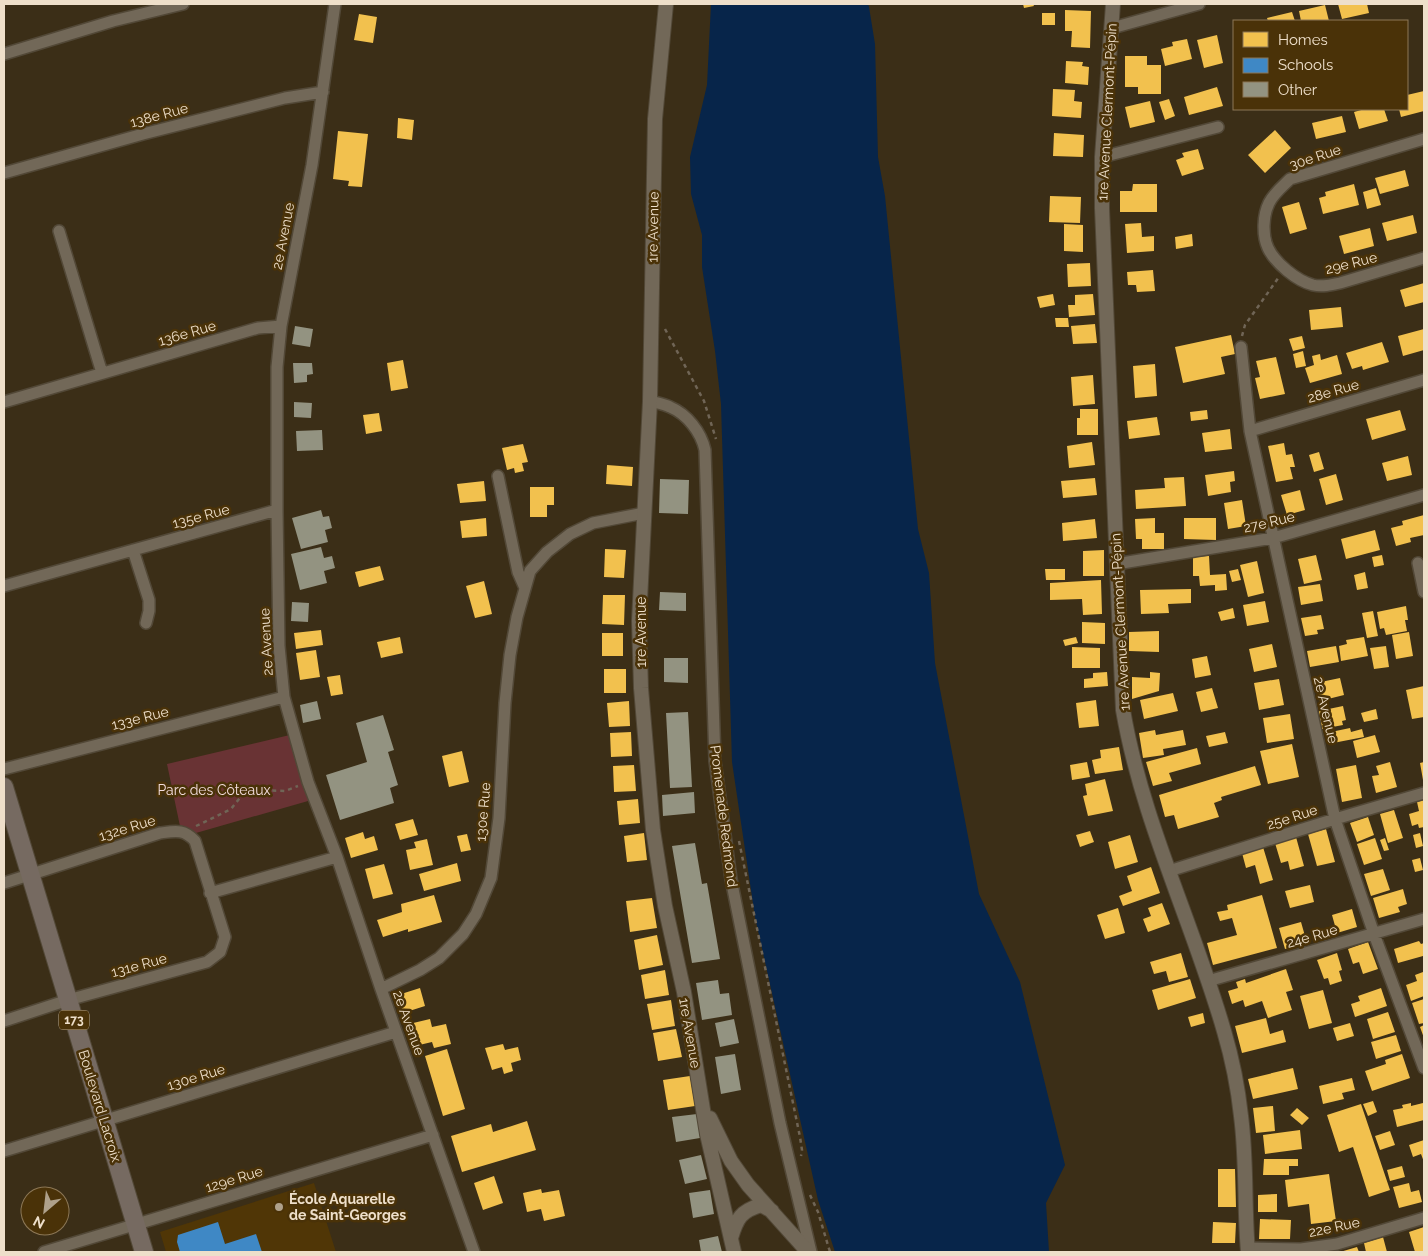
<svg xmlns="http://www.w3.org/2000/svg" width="1428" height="1256" font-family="Raleway,sans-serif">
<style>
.built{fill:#503606}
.green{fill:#693334}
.water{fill:#07254a}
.homes{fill:#f2c14e}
.schools{fill:#3f88c5}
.building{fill:#939381}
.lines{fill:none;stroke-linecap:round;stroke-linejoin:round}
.minor-casing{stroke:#524837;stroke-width:14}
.tertiary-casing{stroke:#524837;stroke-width:16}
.primary-casing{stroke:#524837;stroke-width:20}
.path{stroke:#706556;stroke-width:2.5;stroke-dasharray:4 4;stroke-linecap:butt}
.minor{stroke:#726858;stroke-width:11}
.tertiary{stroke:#726858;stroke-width:14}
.primary{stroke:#766a61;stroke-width:18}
.poi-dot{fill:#afa18b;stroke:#4a3208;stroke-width:2}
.labels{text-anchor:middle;stroke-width:5;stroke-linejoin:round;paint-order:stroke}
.shield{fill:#4a3208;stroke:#bdab90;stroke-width:1}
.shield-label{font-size:12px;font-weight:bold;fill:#eedfca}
.street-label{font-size:14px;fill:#eedfca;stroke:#4a3208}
.park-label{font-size:14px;fill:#f2dcdd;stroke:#4a3208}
.poi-label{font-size:14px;font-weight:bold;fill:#eedfca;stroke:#4a3208;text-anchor:start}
</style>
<rect width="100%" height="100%" fill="#3b2e17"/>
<path class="built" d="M314 1183 336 1252H166L160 1232Z"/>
<path class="green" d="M294 734 315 799 189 835 181 831 167 764Z"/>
<path class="water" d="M711 4H868L869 7 875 44 878 157 885 196 918 529 929 573 935 663 979 894 1020 982 1065 1165 1046 1203 1049 1252H835L818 1200 755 917 732 762 721 404 715 351 702 267V235L691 194 690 157 707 85Z"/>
<path class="homes" d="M1023 4H1033L1034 6 1024 8Z
M1338 4H1367L1369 13 1342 19Z
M1325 5 1329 21H1301L1299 11Z
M1065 10 1091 11 1090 48 1071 47 1072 31H1065Z
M1292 12 1295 21H1268L1267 18Z
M1042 13H1055V25H1042Z
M359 14 377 17 373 43 354 40Z
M1217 35 1223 63 1204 68 1197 40Z
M1187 39 1192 59 1165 66 1161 49 1173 46 1172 42Z
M1125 56H1147V65H1161V94H1138V87H1125Z
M1066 61 1083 62 1082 66 1089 67 1088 85 1065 83Z
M1217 87 1223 106 1189 115 1184 97Z
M1053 89 1075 90 1074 101 1082 102 1081 118 1052 116Z
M1424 91V111L1401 117 1399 109H1407V95Z
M1169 99 1175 116 1165 120 1159 102Z
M1150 101 1155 122 1130 128 1125 107Z
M1365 109H1384L1388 121 1359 129 1354 112Z
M1342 116 1346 132 1316 139 1312 123Z
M398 118 414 120 412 140 397 138Z
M1275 130 1291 148 1265 173 1248 155Z
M338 131 368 134 362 187 348 186 349 181 333 179Z
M1054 133 1084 135 1083 157 1053 156Z
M1198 149 1204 169 1182 176 1176 160 1184 157 1182 153Z
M1405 170 1409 186 1380 194 1375 178Z
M1133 184H1157V212H1120V191H1132Z
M1354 184 1359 205 1323 214 1319 198 1326 196 1325 192Z
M1376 188 1381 205 1367 209 1363 192Z
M1050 196 1081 197 1080 223 1049 222Z
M1299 202 1307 229 1290 234 1282 207Z
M1413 215 1417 233 1387 241 1382 223Z
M1141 223 1142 237 1154 236V251L1127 253 1125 224Z
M1064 224 1083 225V252L1064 251Z
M1370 228 1374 246 1344 254 1339 236Z
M1192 234 1193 246 1176 249 1175 237Z
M1090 263 1091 286 1068 287 1067 264Z
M1153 270 1155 291 1137 292 1136 285H1128L1127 272Z
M1424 283V302L1405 307 1400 290Z
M1053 294 1055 305 1040 308 1037 297Z
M1093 294 1095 315 1069 317 1068 305H1075V295Z
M1341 307 1343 327 1311 330 1309 310Z
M1055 318H1068L1069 327H1056Z
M1095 324 1097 343 1073 344 1071 326Z
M1424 329V350L1403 356 1398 336Z
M1231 335 1235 354 1221 357 1225 374 1183 383 1175 347Z
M1302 336 1305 348 1293 351 1289 339Z
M1382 342 1389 362 1363 370 1362 366 1352 369 1346 353Z
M1303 351 1306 366 1296 368 1293 354Z
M1320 354 1321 360 1337 355 1342 374 1310 383 1305 368 1314 365 1312 356Z
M1276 357 1285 394 1260 399 1255 378 1260 377 1256 361Z
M403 360 408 388 391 391 387 363Z
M1155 364 1157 396 1135 398 1133 366Z
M1093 375 1095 404 1073 406 1071 377Z
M1080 409H1098V435H1077V418H1080Z
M1207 410 1208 419 1191 421 1190 412Z
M1400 410 1406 430 1372 440 1366 419Z
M379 413 382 431 366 434 363 415Z
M1157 417 1160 435 1129 439 1127 421Z
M1230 429 1232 449 1205 452 1202 433Z
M1092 442 1095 465 1069 468 1067 446Z
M1284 443 1286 455 1292 454 1295 467H1290L1293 479 1276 482 1268 446Z
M523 444 528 462 522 463 524 471 515 473 514 468 507 470 502 448Z
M1319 452 1324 469 1314 472 1309 455Z
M1408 456 1412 475 1387 481 1382 463Z
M607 465 633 467 632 486 606 484Z
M1234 471 1235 481 1230 482 1231 492 1208 496 1205 475Z
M1336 474 1343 500 1326 505 1319 479Z
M1184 477 1186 506 1136 509 1135 490 1165 488 1164 478Z
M1095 478 1097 495 1063 498 1061 481Z
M484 481 486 501 460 503 457 484Z
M530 487H554V505H547V517H530Z
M1300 490 1305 510 1287 515 1281 495Z
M1242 500 1246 526 1228 529 1224 503Z
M1424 515V535L1410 538 1411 542 1396 546 1391 528 1403 525 1402 521Z
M486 518 487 536 462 538 460 521Z
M1155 518V533H1164V549H1142V539H1136L1135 519Z
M1184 518H1216V540L1184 539Z
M1095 519 1097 538 1063 541 1062 523Z
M1375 530 1380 550 1346 559 1341 539Z
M605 549 626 550 624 578 604 577Z
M1104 550V576H1083V551Z
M1316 555 1322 580 1304 584 1298 559Z
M1382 555 1384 565 1374 567 1372 557Z
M1209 556 1210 575 1226 574 1227 590 1215 591V585L1200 586 1199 576H1193V557Z
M1257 561 1264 593 1248 597 1240 565Z
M380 566 384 580 359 587 355 572Z
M1045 569H1065V580H1046Z
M1238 569 1241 580 1232 582 1229 571Z
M1365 572 1368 588 1357 590 1354 575Z
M1101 580 1102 614 1083 615 1082 599 1050 600V583Z
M484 581 492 614 475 618 466 586Z
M1320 584 1323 601 1301 605 1298 587Z
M1191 589V603L1168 604 1169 613 1141 614 1140 590Z
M603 595H625L624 625 602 624Z
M1265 601 1269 622 1247 626 1243 605Z
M1406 606 1408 620H1405L1407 631 1386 635 1384 628 1380 629 1377 612Z
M1233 608 1235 618 1221 621 1218 612Z
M1373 611 1378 636 1367 638 1362 613Z
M1321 615 1324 629 1317 630 1318 634 1305 636 1301 618Z
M1082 622 1105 623V644L1082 643Z
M321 630 323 645 296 649 294 633Z
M1159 631V652L1129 651V632Z
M1409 632 1413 656 1396 659 1392 635Z
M602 633H623V656H602Z
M400 637 403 653 381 658 377 642Z
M1076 637 1078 643 1065 646 1063 640Z
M1364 637 1368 656 1341 661 1339 646 1347 644 1346 640Z
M1272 644 1277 667 1254 672 1249 649Z
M1336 646 1339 662 1310 667 1307 651Z
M1386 646 1389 667 1374 669 1370 648Z
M1072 647 1100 648V668H1072Z
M316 650 320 677 300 680 296 653Z
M1207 656 1211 675 1195 678 1192 659Z
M604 669H626V693H604Z
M1107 672 1108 686 1084 688V679L1093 678V673Z
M1150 672 1160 673 1159 691 1132 699V677L1150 678Z
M340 675 343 694 331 696 327 677Z
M1340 678 1344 695 1320 701 1316 683Z
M1279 679 1284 705 1259 710 1254 683Z
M1424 686V717L1412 719 1406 690Z
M1212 688 1218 708 1201 712 1196 692Z
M1173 693 1178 711 1144 719 1140 700Z
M1096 700 1099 726 1079 728 1076 703Z
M629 701 630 726 609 727 607 703Z
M1343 706 1346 720 1342 721 1343 725 1322 729 1319 711Z
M1376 709 1378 719 1364 722 1361 713Z
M1290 714 1294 739 1267 743 1263 718Z
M1350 728 1351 732 1362 729 1364 737 1333 743 1331 732Z
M1155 730 1156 735 1183 730 1186 745 1163 749 1164 755 1143 758 1139 733Z
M631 732 632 756 611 757 610 733Z
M1225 732 1228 743 1209 747 1206 736Z
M1375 735 1380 752 1357 758 1353 741Z
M1292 744 1299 777 1268 784 1260 751Z
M1119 747 1123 770 1095 774 1092 760 1101 758 1100 750Z
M1197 748 1201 764 1169 773 1172 781 1153 786 1146 762Z
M462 751 469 782 449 787 442 756Z
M1087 762 1090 777 1072 780 1070 765Z
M1390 762 1397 787 1376 793 1372 776 1379 775 1376 766Z
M1424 762V780H1423L1420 763Z
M634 765 636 791 614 792 613 766Z
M1356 765 1362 798 1342 802 1336 769Z
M1255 766 1261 785 1221 797 1222 800 1214 803 1219 817 1178 829 1174 815 1165 817 1159 795Z
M1105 779 1113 811 1088 816 1083 796 1087 795 1085 784Z
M638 799 640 823 619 825 617 801Z
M1424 800V827L1419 828 1418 824 1412 826 1409 814 1419 811 1417 802Z
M1394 810 1403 838 1388 843 1380 814Z
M1368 817 1374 835 1357 842 1350 823Z
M413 819 418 835 400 840 395 824Z
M1326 829 1335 862 1317 866 1308 834Z
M1090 831 1094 842 1080 847 1076 835Z
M363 832 365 839 374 836 378 850 351 858 345 838Z
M644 833 647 860 627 862 624 836Z
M1420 833 1423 846 1416 848 1413 835Z
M467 834 471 850 461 852 457 836Z
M1130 835 1138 862 1115 869 1108 842Z
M1296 837 1304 866 1290 870 1288 861 1281 863 1275 843Z
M1375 838 1382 859 1364 865 1357 844Z
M1385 838 1389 850 1384 851 1380 840Z
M427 839 433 865 410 870 406 850 416 848 414 842Z
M1263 847 1273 880 1260 884 1255 865 1246 868 1242 853Z
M1420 858 1423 870 1415 872 1412 860Z
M457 863 461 881 424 891 419 874Z
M384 864 393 894 373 899 365 869Z
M1151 867 1160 893 1123 906 1119 896 1132 891 1127 876Z
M1383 869 1390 890 1371 896 1364 874Z
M1310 885 1314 902 1290 908 1285 891Z
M1403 889 1407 904 1398 907 1400 912 1379 918 1373 898Z
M434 895 442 922 408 932V929L383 937 377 920 402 912 401 904Z
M1262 895 1277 948 1213 965 1207 943 1237 935 1232 918 1220 921 1217 912 1228 910 1227 905Z
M652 898 657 928 630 932 626 901Z
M1162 903 1170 924 1148 932 1143 919 1151 916 1148 908Z
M1118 908 1125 933 1105 939 1097 915Z
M1352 909 1357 927 1337 933 1332 915Z
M1301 922 1307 943 1285 949 1279 928Z
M657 935 663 965 639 970 634 940Z
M1419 941 1421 944 1424 943 1423 956 1398 963 1394 949Z
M1368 942 1378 969 1363 974 1359 962 1353 964 1348 949Z
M1181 953 1188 977 1169 982 1166 971 1154 974 1150 962Z
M1337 953 1342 970 1339 971 1342 981 1330 985 1328 978 1324 979 1317 960Z
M1286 969 1293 990 1286 992 1292 1010 1268 1018 1262 1001 1245 1007 1243 1000 1232 1004 1228 991 1238 988 1236 982 1245 979 1246 983Z
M665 970 669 995 645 999 641 975Z
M1423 972 1424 996 1411 1001 1406 985 1417 981 1415 975Z
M1190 979 1196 998 1158 1010 1152 990Z
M420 988 425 1006 403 1013 398 995Z
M1381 988 1387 1006 1355 1017 1351 1004 1360 1001 1358 996Z
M1323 990 1332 1023 1309 1029 1300 996Z
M1424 999V1023L1419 1024 1412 1003Z
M671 1000 675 1026 652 1030 647 1004Z
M1388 1012 1395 1032 1373 1039 1367 1019Z
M1203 1013 1205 1023 1191 1027 1188 1017Z
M1266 1018 1270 1034 1283 1030 1286 1042 1242 1053 1235 1026Z
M430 1019 432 1027 446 1024 451 1044 434 1048 432 1042 415 1046 409 1024Z
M1350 1023 1354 1036 1337 1041 1333 1028Z
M1424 1025V1038L1420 1027Z
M676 1029 682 1057 658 1061 653 1033Z
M1396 1035 1401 1051 1376 1059 1371 1042Z
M503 1044 505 1050 518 1047 521 1060 511 1063 513 1071 504 1074 502 1067 492 1070 485 1048Z
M447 1049 465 1109 443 1116 425 1056Z
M1402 1054 1410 1078 1372 1091 1365 1071 1386 1064 1385 1060Z
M1293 1068 1298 1089 1253 1099 1248 1079Z
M690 1076 695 1106 668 1110 663 1080Z
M1352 1078 1355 1090 1342 1093 1344 1099 1323 1104 1319 1086Z
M1373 1101 1377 1112 1368 1116 1363 1104Z
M1411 1103V1106L1423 1103 1424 1120 1397 1127 1393 1110 1403 1108 1402 1105Z
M1361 1104 1390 1190 1369 1197 1353 1147 1339 1152 1327 1115Z
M1273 1106 1275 1131 1256 1133 1253 1108Z
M1297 1108 1309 1118 1302 1125 1290 1115Z
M527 1121 536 1150 462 1172 451 1136 491 1124 493 1132Z
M1300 1130 1302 1149 1265 1154 1263 1135Z
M1390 1131 1395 1145 1380 1150 1375 1136Z
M1424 1140V1162L1421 1154 1413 1157 1409 1145Z
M1264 1159H1298V1166H1289V1175H1263Z
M1402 1166 1405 1177 1390 1181 1387 1170Z
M1218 1169H1235L1236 1207H1218Z
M1329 1174 1336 1221 1311 1224 1309 1204 1288 1207 1285 1180Z
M494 1176 503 1203 483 1210 474 1183Z
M1409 1183 1411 1192 1419 1190 1422 1202 1399 1208 1393 1187Z
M541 1189 542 1193 559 1190 565 1216 544 1221 541 1209 527 1212 523 1193Z
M1277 1194V1212H1258V1195Z
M1260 1219 1291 1220 1290 1239H1259Z
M1213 1222 1236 1223 1235 1243H1212Z
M1424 1227V1252H1415L1409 1232Z
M1383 1237 1387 1252H1366L1364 1243Z
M1357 1247 1359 1252H1340Z"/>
<path class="schools" d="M218 1222 225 1244 256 1234 262 1252H180L177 1242 178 1235Z"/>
<path class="building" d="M295 326 313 329 310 347 292 344Z
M293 363H312L313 374 307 375V382L294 383Z
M294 402 312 403 311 418 294 417Z
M322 430 323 450 297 451 296 431Z
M660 479 689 480 688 514 659 513Z
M321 510 323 517 329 516 332 528 325 530 328 542 301 549 292 518Z
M321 547 324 558 332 556 335 568 324 571 327 583 300 590 291 554Z
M660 592 686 593V611L659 610Z
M292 602 309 603 308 622 291 621Z
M664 658H688V683L664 682Z
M317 701 321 719 303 723 300 705Z
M688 712 692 787 670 788 666 713Z
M383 715 394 750 388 752 398 785 390 788 394 803 340 820 326 775 367 762 356 723Z
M694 792 695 813 663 816 662 795Z
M695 843 702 884 707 883 720 959 692 963 672 846Z
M718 980 720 994 729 993 732 1015 702 1020 696 983Z
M734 1019 739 1043 720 1047 715 1023Z
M735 1054 741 1090 721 1094 715 1057Z
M697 1114 700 1138 676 1142 672 1117Z
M701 1155 707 1179 685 1184 679 1160Z
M710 1190 714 1214 693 1218 689 1193Z
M718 1236 722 1252H701L699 1240Z"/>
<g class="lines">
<defs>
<path id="minor" d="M335 4 312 165 281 326 277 367V510L279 646 284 697 308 782 337 857 381 989 474 1252
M1112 28 1199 4
M4 54 113 21 183 4
M1424 139 1290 179C1282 187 1274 193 1269 203 1263 215 1262 235 1268 248 1275 263 1297 281 1313 285 1322 287 1331 285 1340 283L1424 258
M1102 157 1218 127
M4 173 143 134 285 98 323 92
M59 231 102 373
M1241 347 1250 431 1335 819 1374 934 1424 1068
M650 401C657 403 664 404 670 407 687 414 701 432 705 450L715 761 731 879 780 1123 811 1252
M4 402 258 328 281 326
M1250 431 1424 380
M498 476 518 572 525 588
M133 550 149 600V611L146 623
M1418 563 1424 592
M1116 564 1273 538 1424 495
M4 586 277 510
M4 769 284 697
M1169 871 1335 819 1424 793
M4 883 160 833C176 831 184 829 195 841L225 937 220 952 207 962 68 1000 4 1021
M210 893 337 857
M1208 981 1424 919
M381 989 420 970 439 958 463 934 476 914 491 878 499 818 505 703 510 655 517 617 530 571 547 552 570 534 593 523 644 513
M4 1151 396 1032
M1248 1248 1301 1249 1337 1244 1424 1218
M44 1252 433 1135"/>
<path id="tertiary" d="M666 4 655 119 650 401 639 621 641 688 653 830 665 906 684 992 707 1134 734 1252
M1113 4 1102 157V208L1123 710C1142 821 1193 923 1224 1031 1232 1058 1238 1088 1241 1116 1247 1161 1244 1207 1248 1252
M710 1118 731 1161 748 1185 808 1252
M731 1238C737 1218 741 1211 761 1205L772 1211"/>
<path id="primary" d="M4 787 144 1252"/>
</defs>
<use href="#minor" class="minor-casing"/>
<use href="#tertiary" class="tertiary-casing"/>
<use href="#primary" class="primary-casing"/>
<path class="path" d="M665 329 704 401 716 439
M1242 336 1245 325 1279 277
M196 826 231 809 243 794 256 790 285 791 298 786
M739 841 800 1137 802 1150 801 1156
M810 1195 818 1212 830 1252"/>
<use href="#minor" class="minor"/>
<use href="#tertiary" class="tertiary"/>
<use href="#primary" class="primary"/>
</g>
<circle class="poi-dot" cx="279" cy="1207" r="5"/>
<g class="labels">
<rect class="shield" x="59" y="1010.5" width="30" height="19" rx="4"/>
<g class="shield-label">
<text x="74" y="1024">173</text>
</g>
<g class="street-label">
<text transform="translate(1107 112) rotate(-87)" y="5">1re Avenue Clermont-Pépin</text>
<text transform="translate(159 115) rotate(-15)" y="5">138e Rue</text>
<text transform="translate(1315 157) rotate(-18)" y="5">30e Rue</text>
<text transform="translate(653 227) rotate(-89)" y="5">1re Avenue</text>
<text transform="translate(283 236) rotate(-79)" y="5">2e Avenue</text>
<text transform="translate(1351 263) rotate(-14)" y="5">29e Rue</text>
<text transform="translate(187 333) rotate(-16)" y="5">136e Rue</text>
<text transform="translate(1333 391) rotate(-16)" y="5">28e Rue</text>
<text transform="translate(201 516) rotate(-15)" y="5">135e Rue</text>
<text transform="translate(1269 522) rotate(-13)" y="5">27e Rue</text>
<text transform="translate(1120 622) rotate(-93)" y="5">1re Avenue Clermont-Pépin</text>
<text transform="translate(641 632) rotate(-90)" y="5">1re Avenue</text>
<text transform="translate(266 642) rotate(-93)" y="5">2e Avenue</text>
<text transform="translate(1326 710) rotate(77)" y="5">2e Avenue</text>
<text transform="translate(140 718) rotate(-14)" y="5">133e Rue</text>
<text transform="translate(483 812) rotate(-85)" y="5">130e Rue</text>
<text transform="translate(724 816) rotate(83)" y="5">Promenade Redmond</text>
<text transform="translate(1292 817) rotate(-18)" y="5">25e Rue</text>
<text transform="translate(127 828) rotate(-17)" y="5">132e Rue</text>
<text transform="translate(1312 936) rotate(-16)" y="5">24e Rue</text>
<text transform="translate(139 965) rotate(-15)" y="5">131e Rue</text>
<text transform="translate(409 1023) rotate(70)" y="5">2e Avenue</text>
<text transform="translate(690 1033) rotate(80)" y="5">1re Avenue</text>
<text transform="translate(196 1077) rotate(-17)" y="5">130e Rue</text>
<text transform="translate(100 1106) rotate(73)" y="5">Boulevard Lacroix</text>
<text transform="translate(234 1179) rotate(-17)" y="5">129e Rue</text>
<text transform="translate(1334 1227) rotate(-12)" y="5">22e Rue</text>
</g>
<g class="park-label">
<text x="214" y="795">Parc des Côteaux</text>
</g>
<g class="poi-label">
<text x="289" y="1204">École Aquarelle<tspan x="289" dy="16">de Saint-Georges</tspan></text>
</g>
</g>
<rect width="1428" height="1256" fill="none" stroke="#eedfca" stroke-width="10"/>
<rect x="1233" y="20" width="175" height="90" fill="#4a3208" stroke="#8c7756"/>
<rect x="1243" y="32" width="25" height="15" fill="#f2c14e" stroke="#8c7756"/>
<text x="1278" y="45" font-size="15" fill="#eedfca">Homes</text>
<rect x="1243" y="58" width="25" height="15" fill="#3f88c5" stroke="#8c7756"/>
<text x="1278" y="70" font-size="15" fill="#eedfca">Schools</text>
<rect x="1243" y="82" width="25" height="15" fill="#939381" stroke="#8c7756"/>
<text x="1278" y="95" font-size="15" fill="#eedfca">Other</text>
<g transform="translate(45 1211) rotate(208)"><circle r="24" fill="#4a3208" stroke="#8c7756"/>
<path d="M0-4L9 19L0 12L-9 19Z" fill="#afa18b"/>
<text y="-8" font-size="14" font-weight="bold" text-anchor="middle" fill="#eedfca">N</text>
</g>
</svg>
